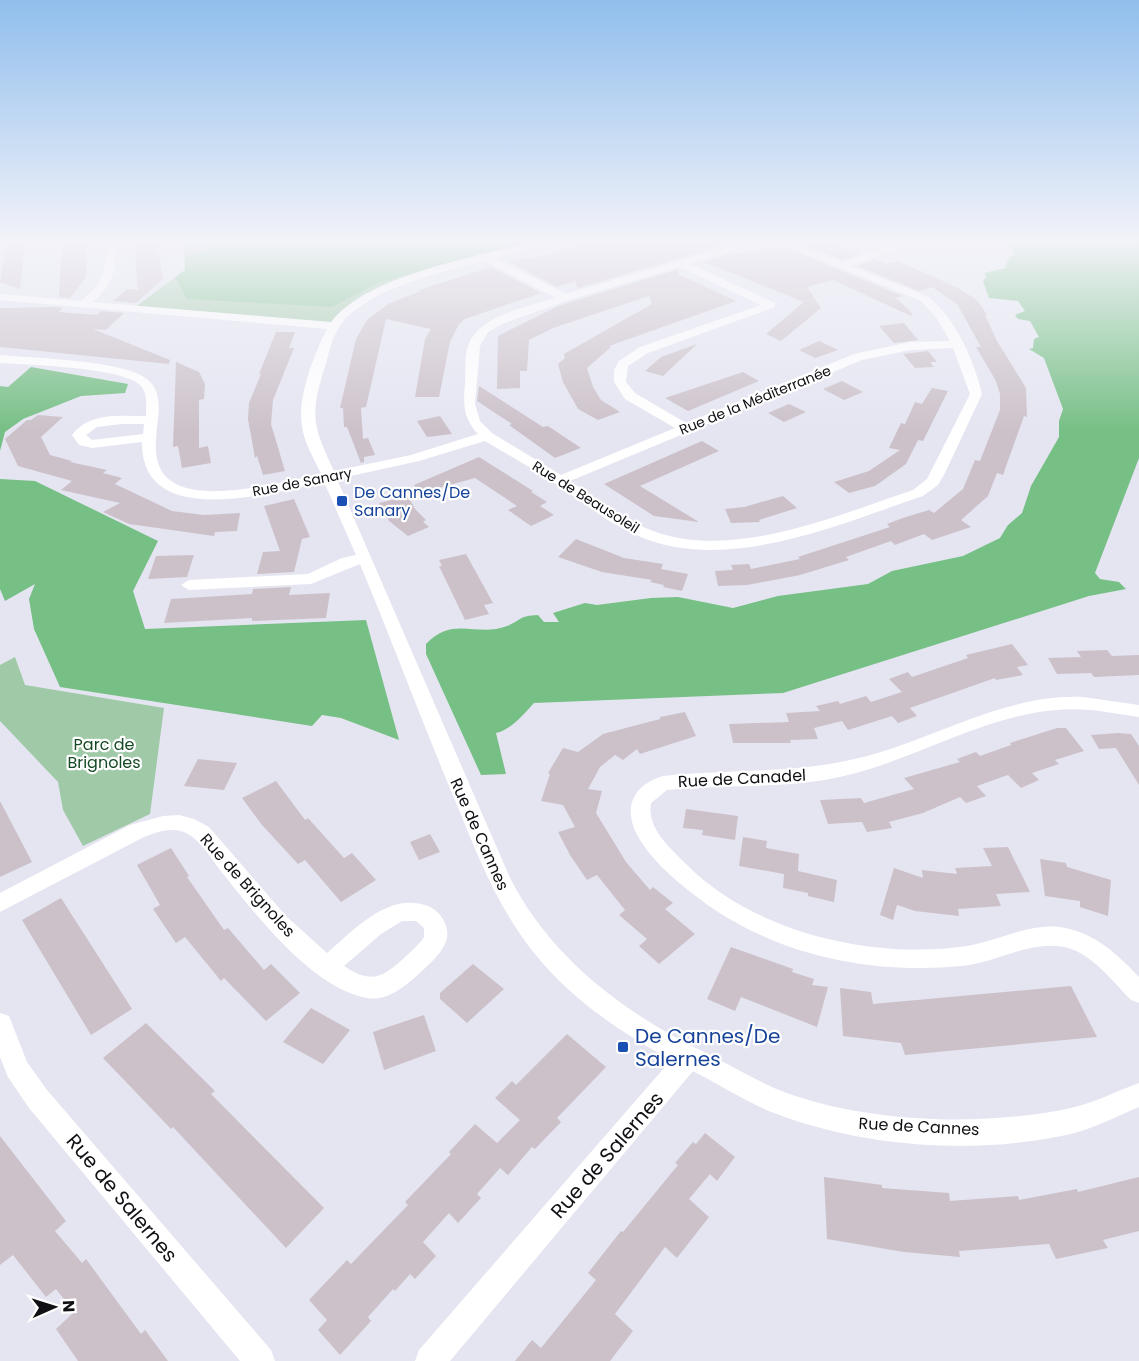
<svg xmlns="http://www.w3.org/2000/svg" width="1139" height="1361" font-family="Poppins,sans-serif">
<style>
.green{fill:#a0caa7}
.forest{fill:#76bf85}
.building{fill:#ccc1c9}
.lines{fill:none;stroke-linecap:round;stroke-linejoin:round}
.minor{fill:#fff;fill-rule:evenodd}
.transit-dot{fill:#1a4fb4;stroke:#fff;stroke-width:2}
.labels{text-anchor:middle;stroke-width:4.5;stroke-linejoin:round;paint-order:stroke}
.far-street-label{font-size:14px;fill:#111115;stroke:#fff}
.transit-label{font-size:16px;fill:#164399;stroke:#fff;text-anchor:start}
.park-label{font-size:16px;fill:#154a24;stroke:#fff}
.street-label{font-size:16px;fill:#111115;stroke:#fff}
.near-transit-label{font-size:20px;fill:#164399;stroke:#fff;text-anchor:start}
.near-street-label{font-size:20px;fill:#111115;stroke:#fff}
</style>
<rect width="100%" height="100%" fill="#e4e5f1"/>
<path class="green" d="M183 241H549L417 278 371 296 335 326 134 308 185 270Z
M15 657 25 685 164 708 150 814 83 846 63 810 58 782 0 721V665Z"/>
<path class="forest" d="M210 241H529L378 283 332 307 187 299 175 277 185 270V256L207 252Z
M974 241H1139V458L1095 573 1100 579 1119 582 1126 589 1089 596 783 693 534 703C523 715 512 729 496 733L506 774 481 775 426 654V644C453 615 477 638 507 626 522 620 518 616 538 615L544 622H559L553 613 585 603 597 605 651 598 678 597 733 608 778 596 868 584 892 571 963 556 1000 538 1008 525 1022 513 1031 486 1059 437V421L1063 409 1044 358 1029 349 1033 348 1034 339 1039 337 1030 321 1018 319 1015 315 1025 311 1018 301 989 298 983 281 986 277 984 273 1006 268V262L1015 253C1008 239 988 242 974 241Z
M31 367 128 384 125 393 81 396 23 419 5 432 0 451V386L8 387Z
M0 479 35 481 158 541 133 591 145 629 366 620 399 740 341 718 322 715 312 726 60 687 34 629 29 599 35 584 5 601 0 589Z"/>
<path class="building" d="M7 241H25L20 289 0 282Z
M62 241H87L86 277 70 298 59 297Z
M134 241H157L163 279 136 303 113 301 127 289 138 290Z
M592 241H670L671 247 690 241H707L720 246 578 288 575 281 557 287 509 262 528 257 531 259Z
M810 241H827L861 253 842 260 802 244Z
M772 246 781 250 787 248 902 296 896 298 913 314 911 316 833 280 807 287 821 308 781 341 766 334 804 302 704 262 734 252 744 254Z
M875 259 886 264 898 261 958 288 978 301 987 315H985L997 341 1026 388 1027 417 1024 416 1003 475 997 473 988 496 961 520 971 527 932 540 924 534 895 545 891 541 846 557 849 560 800 575 747 585 718 586 715 571 733 570 731 565 749 564 751 569 800 559 798 557 890 527 887 524 903 518 929 510 934 513 963 489 975 460 980 461 1000 410V394L996 381 976 347H981L957 304 932 287 919 291 857 266Z
M491 267 541 293 465 319 459 324 450 342 439 397H415L425 339 431 329 386 319 366 407 361 408 363 439 368 438 375 455 364 457V462L361 463 347 427H344L343 408H340L356 339 367 320 388 304 421 291 419 290Z
M679 269 678 274 736 301 609 346 611 347 587 368 593 387 601 400 620 412 598 420 578 409 563 382 558 364 565 358 564 354 652 304 649 296 553 328 529 340 527 371H520V388L497 389 498 336 558 306Z
M58 307 62 308 59 312 97 315 101 311 124 313 106 330 93 329 170 360 169 364 0 347V308Z
M904 323 918 340 894 343 879 326Z
M276 332H295L289 348H294L273 400 271 424 285 471 263 475 257 456 255 458 248 419 249 403 261 374H259Z
M819 341 838 350 815 358 799 350Z
M697 344 663 376 645 371 661 357Z
M928 351 937 362H930L934 367 915 368 903 354Z
M176 362 199 372 205 384 204 399 199 400V448L208 446 211 463 182 468 178 446 173 447Z
M743 372 759 381 688 411 665 398Z
M842 381 863 392 844 400 823 389Z
M479 386 543 427 548 426 581 448 555 458 509 425 512 424 477 401Z
M932 388 948 391 923 441 918 440 906 464 875 486 849 493 834 482 869 471 900 450 889 448 901 423 905 424 915 402 922 404Z
M789 404 806 412 784 422 768 413Z
M38 415 63 417 41 437 50 455 72 461 70 462 107 470 103 473 122 478 115 484 172 511 204 515 240 513 237 531 215 532 214 536 129 524 103 512 120 503 61 490 72 481 18 466 5 439 27 420H31Z
M440 416 452 434 427 437 417 421Z
M702 441 719 451 640 486 699 522 654 516 604 484Z
M479 457 533 491 531 492 547 502 540 506 554 515 531 526 508 510 517 506 475 478 417 494 414 485Z
M408 496 415 509 426 520 423 522 429 527 408 536 389 521 379 503Z
M783 496 797 508 759 520 760 522 731 523 725 509 744 507Z
M294 499 310 537 302 539 294 572 257 574 263 552 280 551 264 506Z
M576 539 624 558 663 564 661 569 688 574 682 591 663 587 664 585 650 582 652 580 602 572 558 557Z
M466 554 493 603 484 605 489 614 465 620 439 566H442L439 560Z
M194 555 187 577 148 579 156 556Z
M291 587 289 595 330 593 326 618 252 621V618L164 623 171 599 252 594 253 589Z
M1012 644 1028 665 1017 667 1023 675 996 680 995 678 910 708 917 716 898 723 892 716 848 730 842 721 814 728 818 739 790 740 791 743H733L729 724 789 722 786 713 820 711 816 706 838 701 840 704 866 696 871 702 902 692 889 679 908 672 912 677 968 658 966 655Z
M1107 650 1112 656 1139 655V675L1094 677 1091 673 1057 674 1048 658 1081 657 1077 651Z
M685 712 696 736 640 754 637 749 623 760 615 755 600 767 588 789 602 791 596 813 626 862 650 890 653 887 673 903 665 909 695 934 659 964 639 946 647 939 619 915 625 910 597 875 587 880 570 855 558 832 575 827 563 805 541 801 550 774 548 773 563 748 578 752 603 734 660 719V717Z
M1057 728H1066L1084 751 1055 760 1059 764 1032 773 1039 780 1021 788 1008 775 977 786 986 796 966 803 960 797 923 813 889 822 892 828 867 832 862 822 828 824 820 800 861 798 864 803 914 789 904 778 960 762 957 759 976 752 980 756 1011 745 1010 743Z
M1118 733 1131 734 1139 746V785L1116 748 1099 749 1091 735Z
M198 759 237 763 224 790 184 786Z
M276 781 305 820 308 818 344 858 352 853 376 880 341 902 305 860 298 864 262 825 242 798Z
M0 801 32 862 0 877Z
M686 809 738 816 735 840 702 835 703 830 683 828Z
M430 834 440 852 419 860 410 842Z
M743 837 767 841 766 848 799 854 798 871 837 880 834 902 808 896V893L783 888 784 874 739 866Z
M1008 847 1030 892 996 894 1001 906 958 909 959 916 915 911 897 905 893 920 880 915 894 868 923 878 922 870 957 874 955 868 992 866 983 848Z
M171 848 189 876 187 877 224 930 228 928 264 970 271 964 300 993 266 1021 224 978 221 981 185 937 176 943 153 909 160 905 137 865Z
M1040 859 1066 863 1067 867 1111 880 1108 916 1080 907V901L1045 896Z
M61 898 132 1009 91 1035 22 920Z
M731 947 793 969 792 972 814 979 812 985 828 987 817 1027 741 997 735 1011 707 999Z
M473 964 504 989 467 1023 440 999V993Z
M1071 986 1097 1037 905 1055 901 1043 843 1036 840 988 871 992 873 1004Z
M311 1008 350 1030 323 1064 283 1042Z
M424 1015 436 1051 384 1070 373 1032Z
M146 1023 215 1091 211 1094 324 1208 286 1248 173 1127 171 1129 103 1058Z
M567 1034 606 1067 557 1118 561 1122 535 1149 532 1147 508 1175 500 1168 477 1194 481 1198 458 1223 449 1213 423 1242 436 1256 415 1279 410 1274 395 1291 393 1289 368 1317 371 1321 340 1355 318 1330 327 1320 309 1300 347 1260 351 1264 408 1205 405 1202 451 1154 449 1152 475 1124 497 1143 520 1120 495 1098 512 1081 516 1085Z
M705 1133 735 1157 717 1181 710 1174 689 1199 709 1217 677 1258 665 1247 615 1314 633 1331 610 1361H515L532 1340 541 1348 596 1280 588 1273 621 1231 623 1232 678 1165 675 1163 693 1142 696 1144Z
M0 1136 66 1221 55 1231 82 1263 86 1259 141 1334 145 1330 168 1361H78L56 1329 74 1312 56 1289 46 1297 13 1255 0 1265Z
M824 1177 882 1185V1188L949 1193 950 1201 1018 1196 1019 1200 1077 1189 1078 1192 1139 1177V1231L1103 1240 1108 1248 1056 1259 1049 1244 959 1251 960 1257 904 1252 827 1239Z"/>
<g class="lines">
<path class="minor" d="M105 241H115C117 267 114 284 93 302L331 322C366 275 482 255 538 241H554L495 258 566 294 746 241H761L690 264 775 303V307L648 353 628 366 626 382 635 393 686 423 854 354 910 342 950 341 936 317 921 301 775 241H789L842 262 904 241H918L851 266 929 297C956 320 974 360 982 394L945 473 938 485 923 496C837 525 725 575 636 535 608 523 584 503 559 486 535 470 510 456 485 441L419 461 337 479 510 878C551 958 623 1012 702 1051 729 1064 756 1081 784 1092 869 1123 983 1127 1071 1108 1094 1103 1117 1091 1139 1083V1107C1117 1116 1095 1128 1071 1134 976 1155 865 1148 774 1113 746 1102 720 1085 693 1071L450 1361H415L419 1350 671 1060C620 1032 571 999 535 954 499 910 478 857 457 805 423 725 393 643 360 564L311 584 189 590 181 585 189 580 308 574 342 558 356 555 324 482C273 492 141 532 142 442L92 448 79 445 72 435C89 412 120 416 146 416 146 406 148 393 140 385 121 367 29 365 0 363V355C31 358 127 360 148 380 162 392 159 410 157 427 156 440 154 455 160 468 181 512 284 481 321 474 314 458 304 443 302 426 297 398 314 354 327 329L0 300V294L81 301C105 281 106 271 105 241ZM484 261 556 298C528 307 480 314 468 346 464 356 466 372 465 383 463 404 463 418 478 434L411 455 334 471C314 428 309 416 324 370 329 353 333 332 345 319 376 287 442 272 484 261ZM679 267 761 305 640 347 619 361 614 370V382L625 399 675 428 561 475 492 433 480 421 475 404 480 346 488 332 502 324 569 300ZM953 348 970 394 927 479 913 490C838 515 735 560 656 532 625 521 598 499 570 481L862 360 910 350ZM122 424H144L143 434 92 440 86 435 97 427Z
M1083 697 1139 705V717C1112 713 1085 707 1057 710 980 716 911 763 835 778 780 789 723 784 667 790L651 803C647 829 669 846 685 863 753 933 874 960 967 946 999 941 1032 921 1065 928 1096 934 1118 955 1139 977V1003L1131 1000C1113 982 1091 952 1064 947 1030 940 996 963 962 966 867 975 769 954 693 894 672 878 650 858 637 835 623 807 633 785 663 776 728 769 795 774 859 758 934 740 1002 694 1083 697Z
M179 815 194 819 209 827 286 916 327 953C354 930 388 891 428 906 438 910 445 919 447 930 450 946 433 961 422 971 408 984 388 1002 367 998 313 989 257 916 224 875 213 862 201 839 184 832 172 827 156 832 144 837L0 912V893L130 825 163 816ZM402 921H416L424 928V937C419 945 411 951 404 958 382 978 371 984 344 966L381 934Z
M0 1013 9 1016 27 1062 47 1090 271 1350 275 1361H240L29 1108 8 1077 0 1057Z"/>
</g>
<linearGradient id="sky" x2="0" y2="1"><stop stop-color="#90beed"/><stop offset="0.56" stop-color="#f3f3f9"/><stop offset="1" stop-color="#f3f3f9" stop-opacity="0"/></linearGradient>
<rect width="1139" height="431" fill="url(#sky)"/>
<g class="transit-dot">
<rect x="336" y="495" width="12" height="12" rx="3"/>
<rect x="617" y="1041" width="12" height="12" rx="3"/>
</g>
<g class="labels">
<g class="far-street-label">
<text transform="translate(755 400) rotate(-22)" y="5">Rue de la Méditerranée</text>
<text transform="translate(302 482) rotate(-11)" y="5">Rue de Sanary</text>
<text transform="translate(586 497) rotate(32)" y="5">Rue de Beausoleil</text>
</g>
<g class="transit-label">
<text x="354" y="498">De Cannes/De<tspan x="354" dy="18">Sanary</tspan></text>
</g>
<g class="park-label">
<text x="104" y="750">Parc de<tspan x="104" dy="18">Brignoles</tspan></text>
</g>
<g class="street-label">
<text transform="translate(742 778) rotate(-3)" y="6">Rue de Canadel</text>
<text transform="translate(480 834) rotate(66)" y="6">Rue de Cannes</text>
<text transform="translate(248 885) rotate(48)" y="6">Rue de Brignoles</text>
<text transform="translate(919 1126) rotate(3)" y="6">Rue de Cannes</text>
</g>
<g class="near-transit-label">
<text x="635" y="1043">De Cannes/De<tspan x="635" dy="23">Salernes</tspan></text>
</g>
<g class="near-street-label">
<text transform="translate(607 1155) rotate(-49)" y="7">Rue de Salernes</text>
<text transform="translate(122 1198) rotate(50)" y="7">Rue de Salernes</text>
</g>
</g>
<g transform="translate(54 1307) rotate(87)" stroke="#ffffff" stroke-width="4.5" paint-order="stroke">
<path d="M0-4.5L10 22L0 15L-10 22Z" fill="#111115"/>
<text y="-9" font-size="16" font-weight="bold" text-anchor="middle" fill="#111115">N</text>
</g>
</svg>
